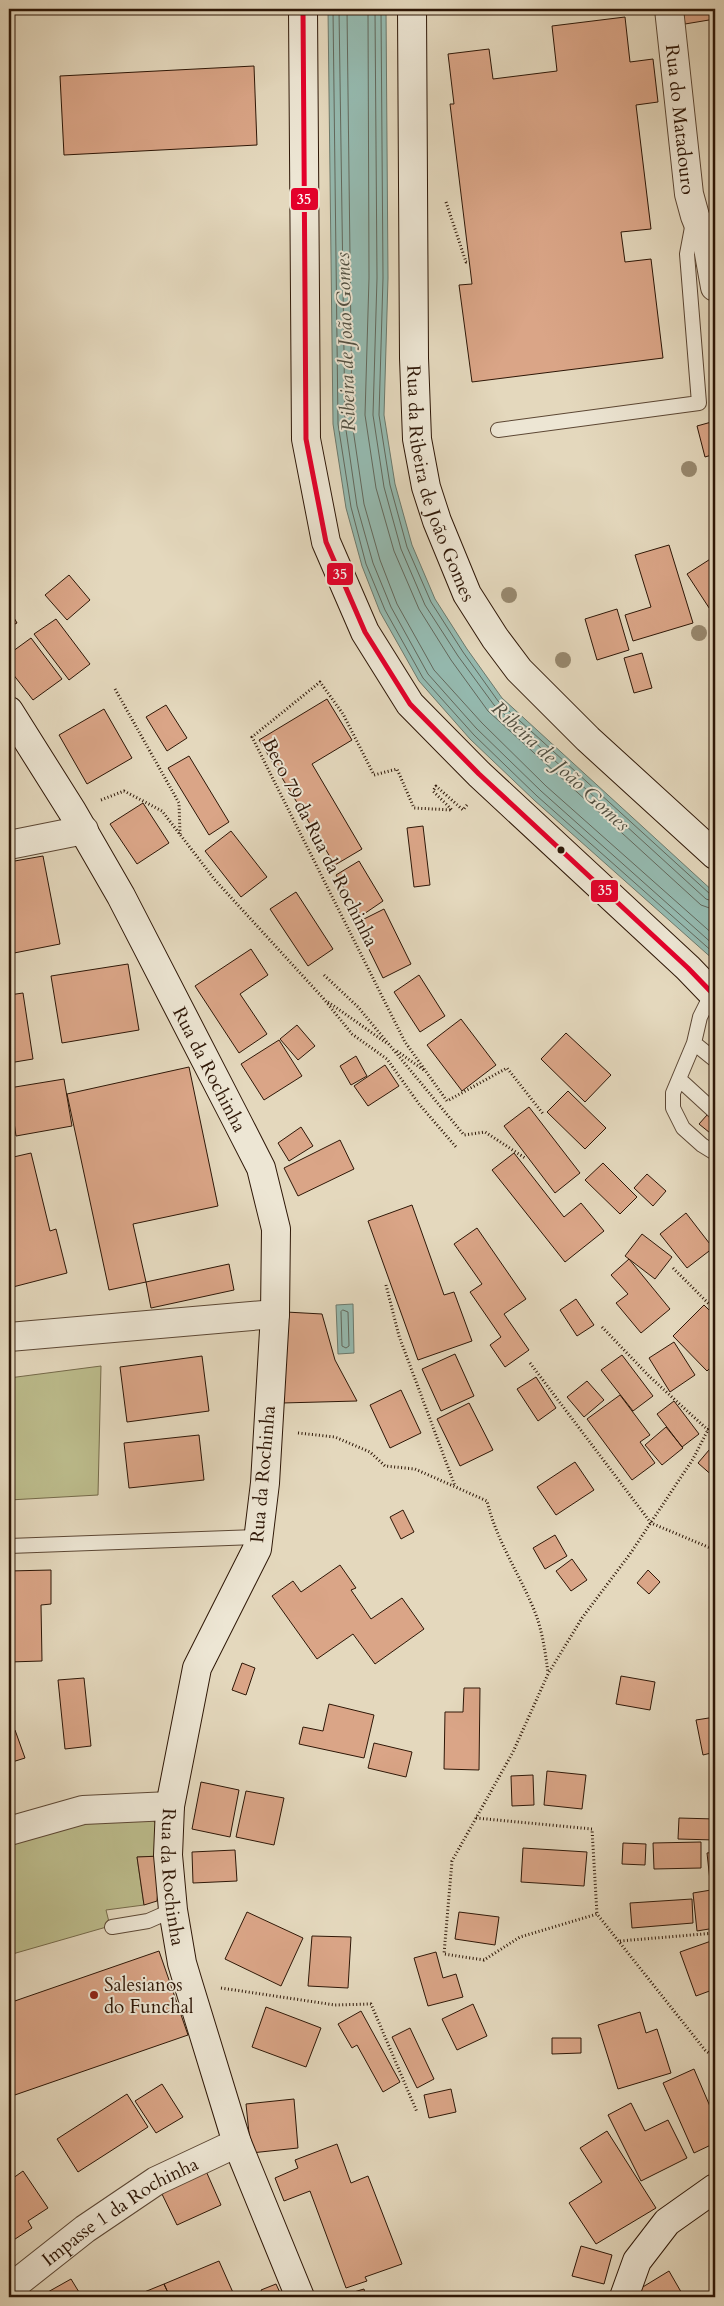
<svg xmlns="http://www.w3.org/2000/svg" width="724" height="2306" font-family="Cardo,serif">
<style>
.green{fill:#bcbc8c;stroke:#756a4a}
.water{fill:#95bab0;stroke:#6c796c}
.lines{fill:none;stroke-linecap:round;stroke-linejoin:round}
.shore{stroke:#62685c;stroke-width:1}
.building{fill:#daa587;stroke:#2e1707}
.lane-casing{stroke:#5c4734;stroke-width:16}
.street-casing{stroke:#5c4734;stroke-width:30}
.secondary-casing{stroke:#2e1707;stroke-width:30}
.path{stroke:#2e1707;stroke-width:3;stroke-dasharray:1 2.5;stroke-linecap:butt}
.lane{stroke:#ede6d4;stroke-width:14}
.street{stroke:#ede6d4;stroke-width:28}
.secondary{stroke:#ede6d4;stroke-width:28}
.bus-1-casing{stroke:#ede6d4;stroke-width:9}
.bus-1{stroke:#e4002b;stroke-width:5}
.tree{fill:#98896f}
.bus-dot{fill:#2e1707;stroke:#ede6d4;stroke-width:2}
.poi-dot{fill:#8f2418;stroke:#ede6d4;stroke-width:2}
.labels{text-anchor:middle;stroke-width:4;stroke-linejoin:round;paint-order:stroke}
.street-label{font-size:19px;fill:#2e1707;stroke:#ede6d4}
.poi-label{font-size:19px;fill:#2e1707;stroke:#ede6d4;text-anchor:start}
.water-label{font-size:20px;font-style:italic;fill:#525042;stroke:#ede6d4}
.line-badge{stroke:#ede6d4;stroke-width:2}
.badge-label{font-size:14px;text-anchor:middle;font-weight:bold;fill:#fff}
</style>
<rect width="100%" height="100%" fill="#e4d8bd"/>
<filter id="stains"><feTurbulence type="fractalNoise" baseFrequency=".004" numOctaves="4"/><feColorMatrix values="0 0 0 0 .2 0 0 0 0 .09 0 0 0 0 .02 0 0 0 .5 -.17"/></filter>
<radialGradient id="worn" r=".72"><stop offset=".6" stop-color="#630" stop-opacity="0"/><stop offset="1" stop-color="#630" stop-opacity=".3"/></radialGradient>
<path class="green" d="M101 1366 98 1495 9 1500V1378Z
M149 1816 156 1824 161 1856 137 1857 144 1905 106 1910 110 1926 9 1955V1842L81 1822Z"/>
<path class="water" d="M328 9H386L388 278 384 415 395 484 412 545 435 599 467 649 502 698 715 893V961L534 800 470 739 419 681 380 612 362 566 346 508 333 424Z
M353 1304 354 1353 338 1354 336 1305Z"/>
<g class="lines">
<path class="shore" d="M333 9 338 424 351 507 366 564 385 610 423 678 474 735 537 796 715 954
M339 9 345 423 357 506 373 563 391 607 428 674 476 728 541 791 715 946
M347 9 352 422 364 504 380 560 397 604 434 670 482 723 546 786 715 936
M368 9 369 278 365 415 376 488 394 551 419 609 451 660 488 711 701 905 715 910
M375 9 377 278 373 415 384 487 401 549 425 605 458 656 494 705 706 899 715 902
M381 9 383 278 379 415 390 485 407 547 431 602 463 652 498 701 710 894 715 896
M343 1310 348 1312 349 1346 346 1348 342 1346 341 1312Z"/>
</g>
<path class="building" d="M683 9H715V19L685 24Z
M625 17 630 62 653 59 658 102 636 105 651 229 621 232 625 262 651 259 663 358 472 382 459 285 472 284 450 104H454L448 54 489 49 493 79 557 71 552 26Z
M254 66 257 145 64 155 60 76Z
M715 421V454L705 457 697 426Z
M669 545 693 623 633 641 625 615 651 607 635 555Z
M715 556V617L687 574Z
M69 575 90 600 67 620 45 595Z
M9 609 17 623 9 627Z
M617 609 629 650 597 660 585 619Z
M56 619 90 664 69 680 34 634Z
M31 638 62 679 33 700 9 669V654Z
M642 653 652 688 634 693 624 658Z
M327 699 352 740 312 764 362 849 335 865 259 740Z
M166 705 187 738 167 751 146 717Z
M104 709 132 758 87 784 59 735Z
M189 756 229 822 209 835 168 768Z
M143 803 169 843 137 864 110 824Z
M423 826 430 885 414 887 407 828Z
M231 831 267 877 241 897 205 851Z
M43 856 60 944 9 954V862Z
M359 861 383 901 361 916 336 875Z
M296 892 333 949 308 966 270 909Z
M384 909 411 964 383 978 356 923Z
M251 949 268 975 240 994 267 1034 239 1053 195 986Z
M128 964 139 1030 62 1043 51 976Z
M419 975 445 1016 420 1032 394 992Z
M23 993 33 1059 9 1063V995Z
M461 1019 496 1065 462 1091 427 1045Z
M297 1025 315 1046 298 1060 280 1039Z
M566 1033 611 1075 585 1102 541 1059Z
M279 1040 302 1076 264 1100 241 1064Z
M356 1056 367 1076 351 1085 340 1066Z
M385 1065 399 1086 368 1106 354 1086Z
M189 1067 218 1206 133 1224 146 1282 109 1290 67 1094Z
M64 1079 72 1126 16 1136 9 1088Z
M568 1091 606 1128 585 1149 547 1112Z
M715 1106V1137L699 1124Z
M529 1107 580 1173 555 1193 504 1126Z
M301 1127 313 1146 289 1161 278 1143Z
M340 1140 354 1169 298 1196 284 1168Z
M31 1153 50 1231 56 1229 67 1273 9 1288V1158Z
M514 1153 564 1217 581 1203 604 1231 565 1262 492 1170Z
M603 1163 637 1197 620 1214 585 1180Z
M647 1174 666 1191 653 1206 634 1188Z
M412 1205 444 1295 454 1292 472 1341 418 1360 368 1221Z
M686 1213 713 1248 687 1268 660 1234Z
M477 1228 526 1299 504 1314 529 1350 505 1367 490 1345 501 1337 470 1292 482 1284 454 1244Z
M642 1234 672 1257 655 1279 625 1256Z
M629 1259 670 1309 641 1333 616 1303 628 1294 611 1275Z
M229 1264 234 1290 151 1308 146 1282Z
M576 1299 594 1325 577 1336 560 1310Z
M704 1305 715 1316V1363L707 1371 673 1336Z
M286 1312 322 1314 335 1360 357 1401 282 1403Z
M674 1342 695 1375 670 1392 649 1358Z
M455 1354 474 1396 441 1411 422 1369Z
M622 1355 653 1396 633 1411 601 1370Z
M202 1356 209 1411 127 1422 120 1367Z
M536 1377 556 1408 538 1421 517 1389Z
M587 1381 604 1400 584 1417 567 1397Z
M401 1390 421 1433 390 1448 370 1405Z
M620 1395 650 1435 640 1442 655 1463 632 1480 587 1419Z
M674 1401 699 1434 682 1447 657 1414Z
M469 1403 493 1450 460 1466 437 1419Z
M666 1427 683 1448 662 1465 645 1445Z
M199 1435 204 1480 129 1488 124 1443Z
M715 1443V1478L698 1463Z
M575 1462 594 1490 556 1515 537 1487Z
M403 1510 414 1532 401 1539 390 1517Z
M555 1535 567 1556 545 1569 533 1548Z
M572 1559 587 1580 571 1591 556 1571Z
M340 1565 356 1588 351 1590 371 1619 402 1598 424 1629 375 1664 353 1634 317 1659 272 1596 293 1581 301 1592Z
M51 1570V1604L41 1605 42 1661 9 1662V1571Z
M648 1570 660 1582 649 1594 637 1583Z
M242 1663 255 1668 246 1695 232 1690Z
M621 1676 655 1682 650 1710 616 1704Z
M84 1678 91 1746 65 1749 58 1680Z
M464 1688H480L479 1770 444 1769 445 1712H463Z
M329 1704 374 1715 364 1758 299 1744 303 1727 323 1731Z
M715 1717V1752L703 1755 696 1720Z
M15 1730 25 1758 9 1763V1732Z
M374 1743 412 1752 406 1777 368 1768Z
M547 1771 586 1775 582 1809 544 1805Z
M533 1775 534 1805 512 1806 511 1776Z
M201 1782 239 1790 230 1837 192 1829Z
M246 1791 284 1798 274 1845 236 1837Z
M679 1818 715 1819V1840L678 1839Z
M701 1842V1868L654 1869 653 1843Z
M623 1843 646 1844 645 1865 622 1864Z
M523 1848 587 1852 584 1886 521 1882Z
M235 1850 237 1881 193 1883 192 1852Z
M715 1852V1928L697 1931 693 1893 711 1890 707 1853Z
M161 1856 157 1901 144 1905 137 1857Z
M692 1899 693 1923 632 1928 630 1903Z
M247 1912 303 1938 281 1986 225 1959Z
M459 1912 499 1917 495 1945 455 1939Z
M312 1936 351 1937 348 1988 308 1986Z
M714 1940 715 1989 696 1996 680 1952Z
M159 1951 188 2035 9 2097V2003Z
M436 1952 443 1978 456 1974 463 1997 428 2006 414 1958Z
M473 2004 487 2036 457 2050 442 2019Z
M266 2007 321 2028 306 2067 252 2047Z
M361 2011 400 2082 383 2092 357 2045 352 2048 338 2024Z
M640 2012 646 2033 657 2029 671 2073 618 2089 598 2025Z
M410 2028 434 2079 417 2088 392 2037Z
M552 2038H581V2053L552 2054Z
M694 2069 715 2118V2143L694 2153 663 2083Z
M162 2084 183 2117 156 2133 135 2101Z
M451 2089 456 2112 429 2118 424 2095Z
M127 2094 148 2127 78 2172 57 2139Z
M294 2099 298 2148 251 2153 246 2104Z
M631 2103 645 2131 668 2120 687 2158 641 2181 608 2115Z
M607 2131 656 2208 596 2244 569 2203 602 2182 580 2148Z
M337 2144 351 2183 368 2176 402 2264 365 2277 367 2281 346 2288 310 2191 284 2201 275 2178 298 2168 295 2160Z
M23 2171 48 2208 28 2221 32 2228 9 2243V2181Z
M206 2171 221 2205 177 2225 161 2192Z
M581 2246 612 2255 604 2284 572 2276Z
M219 2261 235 2297H170L164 2284Z
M669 2271 684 2297H629L628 2296Z
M71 2279 82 2297H39Z
M164 2284 170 2297H132Z
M276 2284 282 2297H264L261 2290Z
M364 2289 366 2297H337Z"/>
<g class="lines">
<defs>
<path id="lane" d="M498 430 699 403 687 254 693 222
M712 993 700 1017 694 1043 673 1093V1108L683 1128 702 1145 715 1153
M694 1043 715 1060
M679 1079 715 1112
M9 1546 258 1537
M112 1927 148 1921 173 1910"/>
<g id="street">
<path id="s1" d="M669 9 689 194 695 216 708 248 715 287"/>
<path d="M9 845 84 830"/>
<path d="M9 1337 275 1314"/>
<path d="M9 1831 83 1810 170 1806"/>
<path id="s2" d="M9 2289 85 2229 156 2181 237 2143"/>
</g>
<g id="secondary">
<path d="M303 9 306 439 326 542 365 632 410 704 479 774 688 968 715 996"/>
<path id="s3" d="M412 9 414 358 417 439 426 487 437 521 467 594 495 638 519 670 588 739 715 855"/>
<path id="s4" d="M9 711 72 811 121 896 238 1123 261 1168 276 1229 275 1314 265 1483 257 1549 197 1668 170 1806 168 1855 173 1910 182 1963 188 1983 237 2143 300 2297"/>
<path d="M624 2297 637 2261 667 2222 715 2188"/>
</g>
</defs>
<use href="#lane" class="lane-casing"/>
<use href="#street" class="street-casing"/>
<use href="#secondary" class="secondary-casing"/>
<path class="path" d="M446 202 466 262H469
M115 689 179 803 180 834
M101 800 124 791 162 811 215 880 323 998 352 1034 387 1059 419 1104 456 1147
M467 805 463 810 436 786 433 791 452 810 414 808 397 769 374 775 343 714 320 682 252 737 405 1042 447 1101 507 1068 544 1115
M324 975 358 1007 464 1135 485 1132 525 1158
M328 1002 388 1044
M397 1051 425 1071
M673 1268 715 1310
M386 1285 399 1336 455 1486
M602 1327 650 1377 708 1430
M530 1363 651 1523 715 1550
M715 1416 693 1459 630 1554 582 1618 548 1674 513 1752 452 1861 444 1954 484 1960 520 1937 597 1914 705 2050 715 2058
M298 1433 335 1437 370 1452 385 1466 415 1469 487 1501C496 1539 517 1570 532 1605 542 1627 545 1650 548 1673
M476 1818 592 1829 597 1914
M620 1941 715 1933
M221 1988 335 2005 371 2004 417 2112
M712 2229 711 2241 715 2242"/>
<use href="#lane" class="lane"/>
<use href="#street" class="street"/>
<use href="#secondary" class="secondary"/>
<defs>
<path id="bus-1" d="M303 9 306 439 326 542 365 632 410 704 479 774 688 968 715 996"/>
</defs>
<use href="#bus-1" class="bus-1-casing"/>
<use href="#bus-1" class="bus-1"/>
</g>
<g class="tree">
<circle cx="689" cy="469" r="8"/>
<circle cx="509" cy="595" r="8"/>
<circle cx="699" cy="633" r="8"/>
<circle cx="563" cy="660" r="8"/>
</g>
<circle class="bus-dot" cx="561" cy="850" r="4.5"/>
<circle class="poi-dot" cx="94" cy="1995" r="5"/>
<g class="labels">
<g class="street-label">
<text dy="7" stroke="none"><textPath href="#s1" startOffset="111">Rua do Matadouro</textPath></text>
<text dy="7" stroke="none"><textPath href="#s3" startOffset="478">Rua da Ribeira de João Gomes</textPath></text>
<text transform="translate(321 842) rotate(63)" y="7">Beco 79 da Rua da Rochinha</text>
<text dy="7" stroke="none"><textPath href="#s4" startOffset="411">Rua da Rochinha</textPath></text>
<text transform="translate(262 1474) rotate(-85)" y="7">Rua da Rochinha</text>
<text dy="7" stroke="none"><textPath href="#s4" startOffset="1251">Rua da Rochinha</textPath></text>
<text dy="7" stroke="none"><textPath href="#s2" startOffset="136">Impasse 1 da Rochinha</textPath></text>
</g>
<g class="poi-label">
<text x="104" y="1991">Salesianos<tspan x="104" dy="22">do Funchal</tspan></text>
</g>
<g class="water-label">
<text transform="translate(345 342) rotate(-92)" y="7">Ribeira de João Gomes</text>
<text transform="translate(561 766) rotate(43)" y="7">Ribeira de João Gomes</text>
</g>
</g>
<g class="line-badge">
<rect x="290" y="187" width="29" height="24" rx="5" fill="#e4002b"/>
<rect x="326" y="562" width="28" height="24" rx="5" fill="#e4002b"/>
<rect x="590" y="879" width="29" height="24" rx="5" fill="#e4002b"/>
</g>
<g class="badge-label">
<text x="304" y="204">35</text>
<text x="340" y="579">35</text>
<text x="605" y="895">35</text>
</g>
<rect width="724" height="2306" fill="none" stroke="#e4d8bd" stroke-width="30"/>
<rect x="10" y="10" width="704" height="2286" fill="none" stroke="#2e1707" stroke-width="2.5"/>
<rect x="15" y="15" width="694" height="2276" fill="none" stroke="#2e1707"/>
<rect width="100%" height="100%" filter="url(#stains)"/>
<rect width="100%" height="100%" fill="url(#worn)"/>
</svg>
